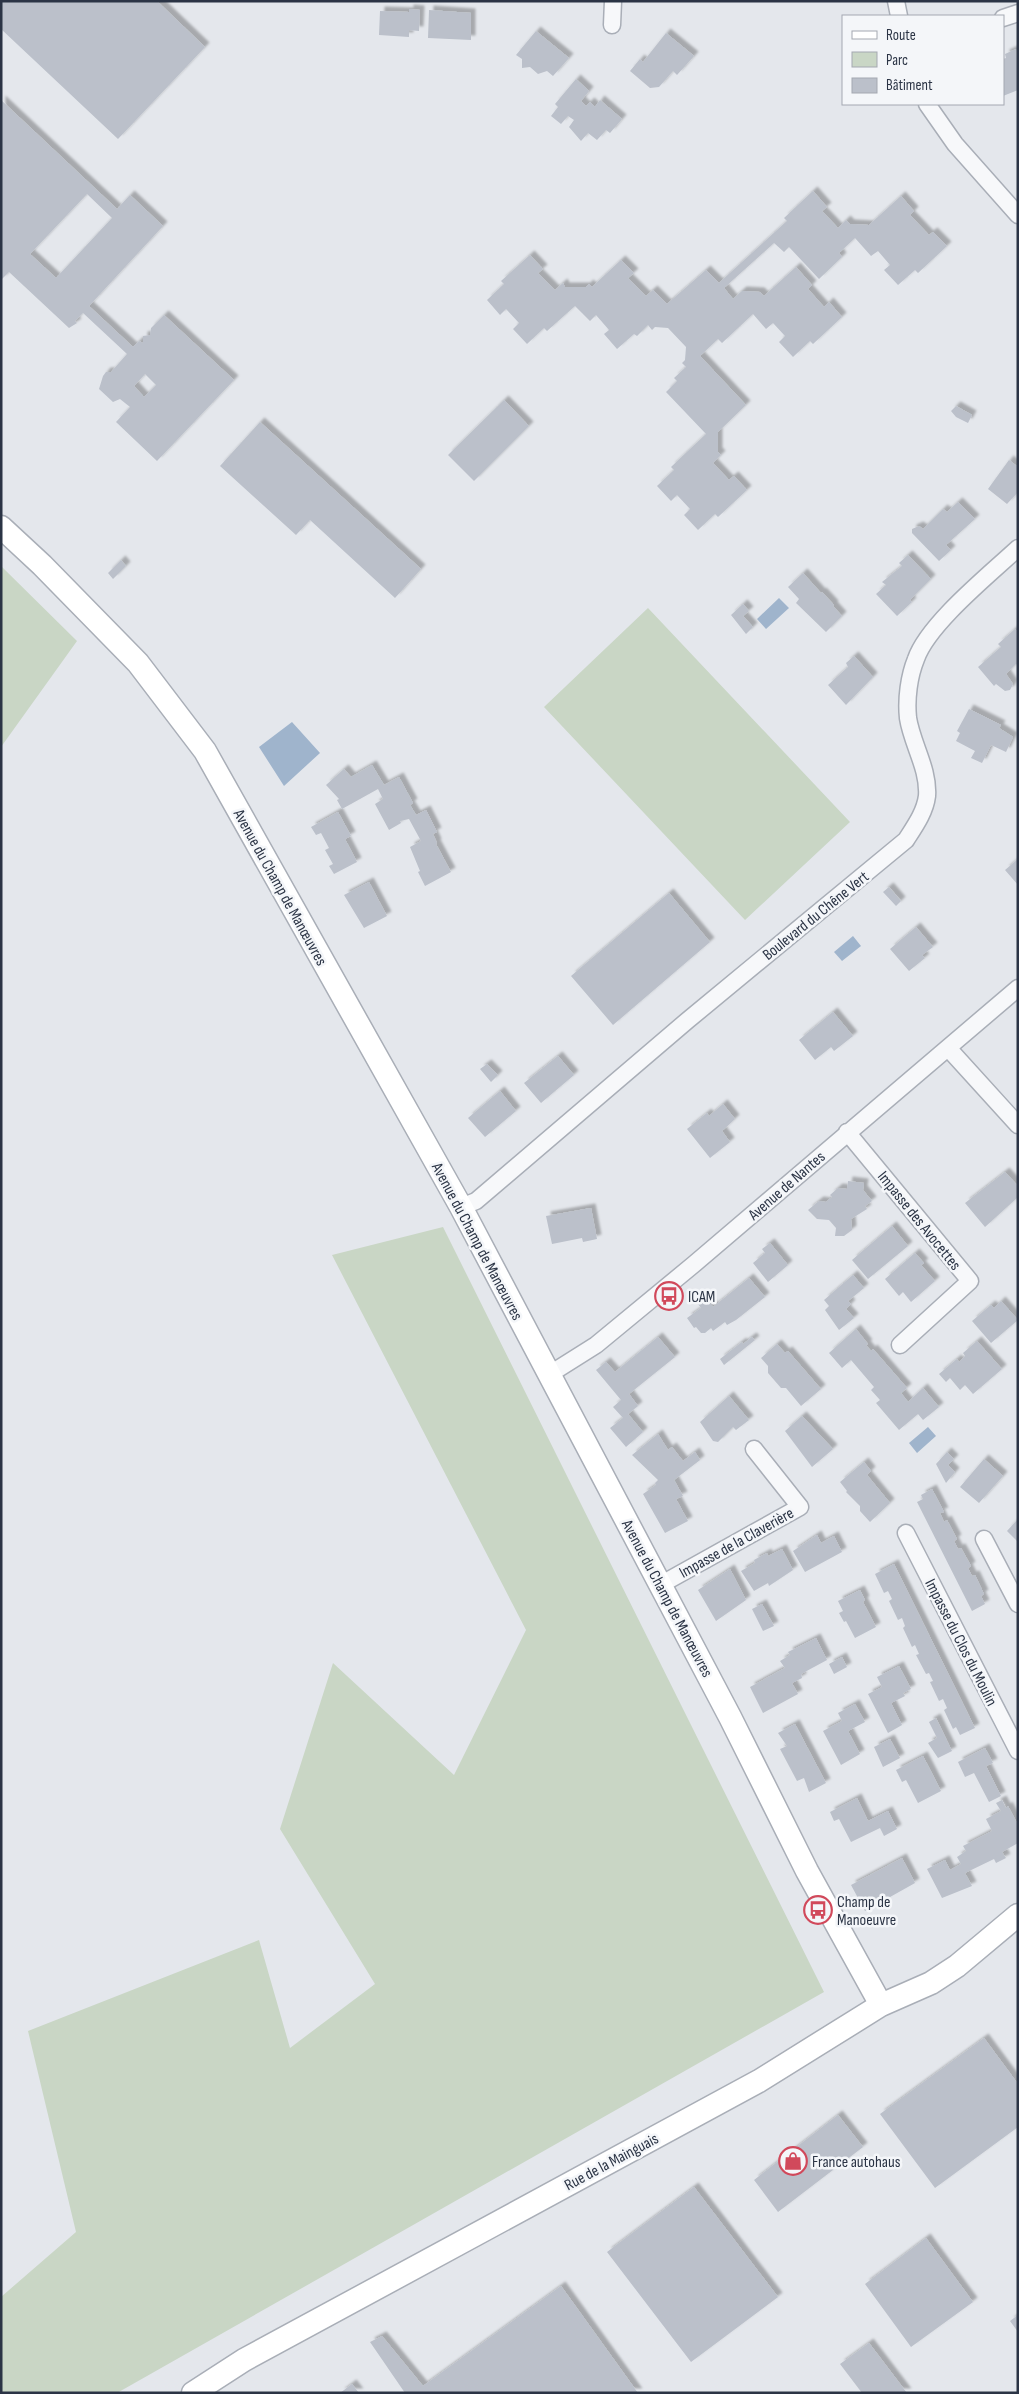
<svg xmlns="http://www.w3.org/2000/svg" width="1019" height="2394" font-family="'Sofia Sans Condensed',sans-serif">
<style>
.green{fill:#c9d6c5}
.water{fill:#9fb4cc}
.building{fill:#bbc0ca;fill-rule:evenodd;filter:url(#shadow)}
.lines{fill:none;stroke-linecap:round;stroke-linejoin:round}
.street-casing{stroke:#a9aeb7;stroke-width:19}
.secondary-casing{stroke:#a9aeb7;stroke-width:25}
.street{stroke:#f7f8fa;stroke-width:16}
.secondary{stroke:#fff;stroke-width:22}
.labels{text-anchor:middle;stroke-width:5;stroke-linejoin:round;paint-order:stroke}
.street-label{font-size:16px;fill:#2b3445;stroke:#f4f6f9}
.poi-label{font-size:16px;fill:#2b3445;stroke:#f4f6f9;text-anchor:start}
</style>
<defs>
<filter id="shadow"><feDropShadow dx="4.5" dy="-4.5" stdDeviation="1" flood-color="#0004"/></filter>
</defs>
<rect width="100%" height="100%" fill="#e4e7ec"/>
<path class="green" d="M1 566 77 641 1 747Z
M648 608 850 822 745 920 544 707Z
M443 1227 824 1992 117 2393H1V2297L76 2232 28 2031 259 1940 290 2048 375 1984 280 1829 333 1663 454 1775 526 1630 332 1255Z"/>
<path class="water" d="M779 598 789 608 766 629 757 619Z
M292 722 320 753 284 786 259 747Z
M853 936 861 946 842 961 834 952Z
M928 1427 936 1436 917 1453 909 1443Z"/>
<path class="building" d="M1 1H157L205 47 118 139 1 29Z
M409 9 420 10 419 31 409 30V37L379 35 380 11 409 12Z
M429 10 471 13V40L428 38Z
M536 31 569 58 553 76 547 71 538 74 530 67 522 68V59L516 55Z
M666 33 694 56 677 75 673 71 659 87 650 88 630 71 640 59 643 62Z
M1016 49 1018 90 1003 96V59L1006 58 1005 54Z
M576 79 589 91 581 101 586 106 590 102 595 107 600 100 622 119 610 133 606 130 597 140 588 133 581 141 569 127 574 120 568 116 561 124 551 116 558 107 555 104Z
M1 100 117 209 130 195 163 226 89 306 133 347 139 341 143 343V336L150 335 151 328 164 315 234 380 157 461 116 422 130 407 120 399 113 402 99 389 103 376 106 372H111L127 354 83 313 75 321 77 323 69 328 9 272 1 280ZM87 194 112 218 56 278 30 254ZM145 374 156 385 144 397 134 386Z
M813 191 827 207 822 211 838 228 846 220 850 224 869 225 901 196 914 211 910 215 929 235 933 232 947 246 918 273 915 270 898 285 884 270 890 265 878 251 871 256 855 238 839 253 842 257 819 279 789 247 784 252 774 243 724 288 733 299 742 291 760 292 764 296 796 267 812 285 808 289 824 307 829 302 842 317 813 344 810 341 793 357 779 342 785 336 773 323 766 329 753 314 722 343 718 339 700 356 746 405 718 432V452L721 455 713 463 729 480 734 476 747 490 718 517 715 514 698 530 684 515 690 509 677 495 671 501 657 486 674 470 671 467 706 434 666 392 677 381 674 378 686 367 682 363 685 360 686 347 668 328 655 327 652 330 648 325 637 336 634 334 617 349 604 334 609 330 596 315 590 321 575 306 547 331 544 328 527 344 513 329 519 323 506 309 500 315 487 300 504 284 501 281 530 255 543 269 538 273 555 290 563 283 565 287H586L589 284 592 287 621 260 634 273 628 278 646 296 653 290 667 304 706 270 719 283 787 221 784 218Z
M504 400 529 426 474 481 448 455Z
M956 406 972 415 968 423 956 417 951 411Z
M260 422 421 569 395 598 310 520 296 535 220 466Z
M1009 460 1018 467V492L1007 504 988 489Z
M958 502 975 519 946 545 951 550 939 561 912 533V529L919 526 923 529 943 509 947 512Z
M908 555 931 579 910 600 912 602 897 616 876 594 886 585 882 582 902 566 899 563Z
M121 560 126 566 113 579 108 573Z
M803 573 821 593 822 592 834 605 833 606 842 616 826 632 796 603 799 599 788 587Z
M743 604 749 611 743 616 753 627 746 634 731 615Z
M1015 629 1018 632V666L1016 664 1006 674 1013 684 1010 690 1005 691 996 684 994 686 978 667 1001 647 998 644Z
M854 656 873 677 846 705 828 685 848 667 846 663Z
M969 709 1001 725 999 728 1013 737 1006 752 991 745 982 763 971 758 975 751 956 741 960 733 957 731Z
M372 765 384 785 399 777 413 803 410 805 416 815 426 810 437 832 433 834 437 843 436 844 451 872 425 886 418 872 420 871 410 847 421 841 409 819 400 821 401 823 389 830 375 804 383 799 378 789 342 809 337 800 339 799 326 785 344 769 351 777Z
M338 812 351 836 345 839 357 862 334 874 329 866 333 864 325 850 329 848 321 833 316 835 311 827Z
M1018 859V885L1005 870Z
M369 882 387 916 364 928 344 895Z
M889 887 901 901 896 906 883 892Z
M669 893 710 942 613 1025 571 976Z
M916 927 933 947 922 955 925 958 909 971 890 949Z
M833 1012 853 1036 834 1051 831 1047 815 1060 799 1040Z
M558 1056 574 1075 541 1103 524 1083Z
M487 1064 498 1075 491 1082 480 1069Z
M500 1091 516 1111 485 1137 468 1118Z
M723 1104 735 1119 722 1131 730 1142 710 1158 687 1129 707 1113 709 1116Z
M1005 1172 1018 1186V1197L985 1227 965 1203Z
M848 1181 864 1183 863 1190 872 1201 865 1206 867 1209 851 1219 852 1230 844 1236H835L836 1228 829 1220 817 1219 808 1210 819 1201 826 1202 832 1197 830 1195 838 1188 847 1189Z
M591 1208 597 1239 583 1242 582 1238 552 1244 546 1216Z
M892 1226 908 1246 868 1279 852 1260Z
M770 1243 788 1265 768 1282 753 1263 765 1253 762 1249Z
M915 1253 924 1263 921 1265 935 1281 911 1302 903 1292 899 1296 885 1279Z
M853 1275 864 1288 848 1301 851 1304 846 1309 854 1318 839 1330 825 1310 829 1306 824 1300Z
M749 1278 765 1297 736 1320 727 1325 725 1322 713 1331 711 1328 705 1333H701L696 1327 694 1328 687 1318 701 1308 698 1304 706 1298 713 1307Z
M1001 1301 1018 1320 991 1343 972 1321 991 1305 994 1308Z
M856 1329 868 1344 866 1345 871 1351 873 1349 907 1388 901 1393 908 1402 923 1388 939 1407 923 1420 918 1414 899 1430 876 1403 880 1400 871 1390 874 1387 851 1360 842 1368 829 1353Z
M658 1337 675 1357 629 1394 638 1406 628 1414 643 1432 626 1447 610 1428 623 1418 613 1407 621 1400 596 1370 606 1362 615 1372Z
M752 1337 755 1340 724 1365 720 1359 742 1342 743 1344Z
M977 1341 1002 1369 973 1394 965 1385 960 1390 950 1378 946 1382 939 1374 957 1359 959 1362 965 1356 963 1353Z
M777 1344 785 1353 788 1351 821 1389 801 1406 786 1388H781L768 1373V1366L761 1358Z
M729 1396 749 1420 736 1430 733 1427 718 1442 713 1441 700 1422Z
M802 1416 833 1449 812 1467 785 1431Z
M658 1434 668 1450 672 1447 683 1461 695 1452 700 1460 674 1480 683 1496 676 1499 688 1521 665 1533 643 1494 656 1485 655 1483 658 1480 632 1455Z
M947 1452 954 1459 948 1465 955 1472 946 1483 936 1464Z
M984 1459 1003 1476 979 1503 960 1487Z
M864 1462 871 1471 867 1475 890 1503 870 1522 860 1511V1506L846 1492 847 1491 840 1482Z
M932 1489 944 1512 940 1513 944 1522 947 1520 957 1539 954 1541 958 1549 961 1548 971 1566 968 1568 972 1576 975 1575 984 1594 981 1596 985 1604 972 1611 917 1502 923 1499 921 1495Z
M1018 1519V1542L1007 1531Z
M817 1535 821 1543 834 1536 842 1552 805 1572 793 1551Z
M782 1549 793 1570 769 1586 768 1583 754 1591 741 1571 755 1563 754 1560 767 1553 768 1556Z
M894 1564 975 1728 960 1735 956 1727 953 1729 944 1710 947 1708 943 1699 939 1701 930 1682 933 1681 929 1673 926 1674 916 1655 919 1654 915 1645 912 1647 903 1628 905 1626 902 1618 898 1620 889 1601 892 1599 888 1591 884 1593 875 1574Z
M730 1569 746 1600 716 1621 698 1590Z
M860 1590 865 1600 863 1602 876 1627 855 1638 846 1621 844 1622 839 1613 843 1611 838 1601Z
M762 1604 774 1626 763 1631 752 1609Z
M816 1638 827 1660 801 1674 802 1678 792 1683 798 1694 763 1713 750 1687 785 1668 780 1661 790 1655 788 1652Z
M842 1657 847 1667 834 1674 829 1664Z
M899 1666 911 1689 903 1693 905 1696 891 1703 902 1725 888 1733 868 1694 882 1687 877 1677Z
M855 1704 865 1722 848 1731 860 1754 841 1765 823 1731 842 1721 838 1713Z
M936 1718 952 1751 938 1758 928 1743 937 1738 929 1722Z
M795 1724 826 1783 809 1792 804 1778 797 1781 780 1749 787 1746 778 1733Z
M890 1739 900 1758 883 1767 874 1747Z
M985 1748 993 1763 986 1766 1001 1796 989 1802 974 1773 965 1777 958 1762Z
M923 1756 941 1791 918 1803 906 1780 902 1782 896 1770Z
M857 1798 868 1821 888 1811 897 1829 884 1836 880 1828 851 1842 839 1819 834 1821 830 1812Z
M1002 1800 1006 1808 1008 1806 1018 1825V1843L1002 1852 1006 1858 996 1863 994 1859 965 1873 972 1886 942 1898 927 1869 945 1860 950 1870 961 1864 957 1857 966 1851 963 1846 992 1831 986 1819 1001 1811 996 1803Z
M902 1858 915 1883 865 1911 851 1885Z
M984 2038 1018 2084V2127L935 2188 880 2114Z
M838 2115 863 2147 778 2212 754 2180Z
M694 2187 778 2297 691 2362 607 2252Z
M926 2238 973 2302 911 2347 865 2284Z
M561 2286 638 2393H405L370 2342 382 2336 423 2386Z
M1018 2315V2332L1010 2321Z
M869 2343 907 2393H862L840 2364Z
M352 2384 359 2393H340Z"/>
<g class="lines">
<defs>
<path id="street" d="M896 1 899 16
M1003 18 1018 13
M612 25 613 1
M927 104 955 144 1018 215
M948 1048 1018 1125
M847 1132 970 1281 900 1345
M461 1207 476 1201 688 1020 906 840C915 826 925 812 927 796 929 769 912 744 908 718 906 699 909 676 916 659 928 624 990 574 1018 548
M550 1374 596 1345 693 1265 1018 988
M906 1533 1018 1751
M984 1539 1018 1604
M660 1585 800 1507 754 1449"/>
<path id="secondary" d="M1 527 42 565 138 663 205 751 461 1207 730 1717 807 1871 881 2005
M193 2393 244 2360 759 2081 881 2005 931 1983 957 1966 1018 1915"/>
</defs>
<use href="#street" class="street-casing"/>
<use href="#secondary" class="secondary-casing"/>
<use href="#street" class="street"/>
<use href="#secondary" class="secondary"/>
</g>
<defs>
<symbol id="bus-ring" viewBox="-11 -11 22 22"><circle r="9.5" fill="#f4f6f9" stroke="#d1495b" stroke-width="1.5"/><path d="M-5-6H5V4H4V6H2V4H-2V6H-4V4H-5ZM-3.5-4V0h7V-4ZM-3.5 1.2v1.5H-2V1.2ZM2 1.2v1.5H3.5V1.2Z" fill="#d1495b"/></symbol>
<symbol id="shop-ring" viewBox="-11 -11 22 22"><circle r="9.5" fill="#f4f6f9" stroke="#d1495b" stroke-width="1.5"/><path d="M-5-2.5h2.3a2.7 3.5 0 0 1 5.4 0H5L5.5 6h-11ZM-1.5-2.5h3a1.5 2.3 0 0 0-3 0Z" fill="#d1495b"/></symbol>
</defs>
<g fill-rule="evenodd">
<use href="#bus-ring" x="653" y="1280" width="32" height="32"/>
<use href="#bus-ring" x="802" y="1894" width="32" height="32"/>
<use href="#shop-ring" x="777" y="2145" width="32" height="32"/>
</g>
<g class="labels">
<g class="street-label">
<text transform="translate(281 887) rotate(61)" y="6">Avenue du Champ de Manœuvres</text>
<text transform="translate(815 915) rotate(-39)" y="6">Boulevard du Chêne Vert</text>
<text transform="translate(786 1185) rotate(-41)" y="6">Avenue de Nantes</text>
<text transform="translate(920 1220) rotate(51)" y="6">Impasse des Avocettes</text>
<text transform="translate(478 1241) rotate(62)" y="6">Avenue du Champ de Manœuvres</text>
<text transform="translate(736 1542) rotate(-29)" y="6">Impasse de la Claverière</text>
<text transform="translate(668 1598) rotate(62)" y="6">Avenue du Champ de Manœuvres</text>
<text transform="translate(962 1642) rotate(63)" y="6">Impasse du Clos du Moulin</text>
<text transform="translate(611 2161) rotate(-28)" y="6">Rue de la Mainguais</text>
</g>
<g class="poi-label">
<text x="688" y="1302">ICAM</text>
<text x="837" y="1907">Champ de<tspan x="837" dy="18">Manoeuvre</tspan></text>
<text x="812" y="2167">France autohaus</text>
</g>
</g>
<rect width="1019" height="2394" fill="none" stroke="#2b3445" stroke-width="5"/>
<rect x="842" y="15" width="162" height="90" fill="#f4f6f9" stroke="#a4a8b1"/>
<rect x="852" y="31" width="25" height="8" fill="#ffffff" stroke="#a4a8b1"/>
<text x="886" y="40" font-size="15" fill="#2b3445">Route</text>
<rect x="852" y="52" width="25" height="15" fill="#c9d6c5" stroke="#a4a8b1"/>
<text x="886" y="65" font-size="15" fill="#2b3445">Parc</text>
<rect x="852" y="78" width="25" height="15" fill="#bbc0ca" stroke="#a4a8b1"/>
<text x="886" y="90" font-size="15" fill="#2b3445">Bâtiment</text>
</svg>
